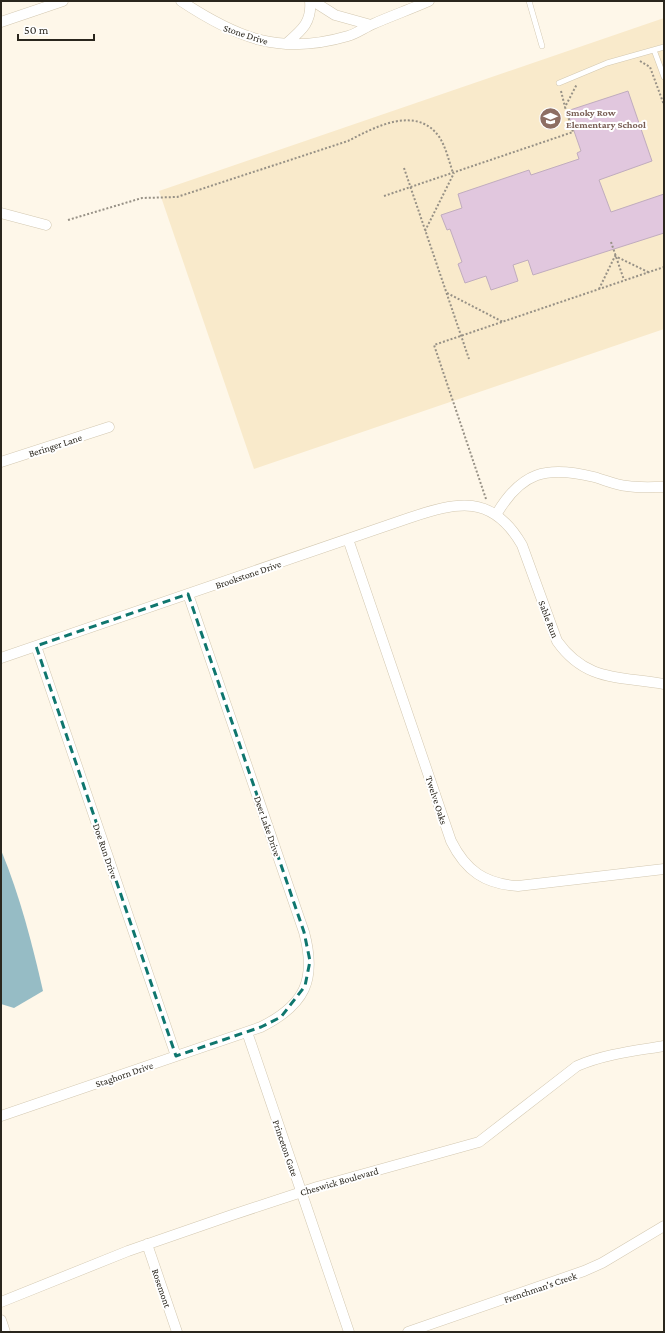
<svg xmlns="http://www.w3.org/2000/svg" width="665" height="1333" font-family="'Crimson Pro',serif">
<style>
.built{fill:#f9eacb}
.water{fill:#96bcc5}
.building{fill:#e1c7de;stroke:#c0acbe}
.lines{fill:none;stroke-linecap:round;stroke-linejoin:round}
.service-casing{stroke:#d3c8b1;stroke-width:6}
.minor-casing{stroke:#d3c8b1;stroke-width:11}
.path{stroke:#979186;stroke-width:2;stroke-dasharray:2 2;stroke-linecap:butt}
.service{stroke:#fff;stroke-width:5}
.minor{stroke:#fff;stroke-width:10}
.marked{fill:none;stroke:#0f766e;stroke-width:3;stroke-dasharray:8 5;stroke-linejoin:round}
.labels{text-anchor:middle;stroke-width:4;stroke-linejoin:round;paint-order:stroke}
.street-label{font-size:10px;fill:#2a261d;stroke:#fff}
.education-label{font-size:10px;font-weight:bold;fill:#785e54;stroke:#fff;text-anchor:start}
</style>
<rect width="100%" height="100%" fill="#fef7e9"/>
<path class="built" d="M664 18V329L254 469 159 191Z"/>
<path class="water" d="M1 850C20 896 32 943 43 991L14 1008 1 1004Z"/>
<path class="building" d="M628 91 652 161 599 180 611 212 664 194V233L533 275 528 260 513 265 518 281 491 290 486 276 465 283 458 264 462 262 450 229 447 230 441 215 462 208 458 194 529 170 531 175 579 159 577 153 581 151 567 111Z"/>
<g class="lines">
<defs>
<path id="service" d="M529 1 542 46
M654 50 664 77
M559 83 607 63 664 47"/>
<path id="minor" d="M181 1C237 38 280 56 348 36 356 34 364 28 373 24 391 16 411 9 429 1
M313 1 335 15 371 25
M1 22 63 1
M287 43C302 30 312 22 310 1
M1 213 46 225
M1 462 109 427
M496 515C521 472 546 465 594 477 605 480 616 485 627 486 639 488 652 487 664 487
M348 539 451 841C466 871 485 884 518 886L664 869
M36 646 176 1056
M1 658 409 518C457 502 492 493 522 545L557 641C586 682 619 676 664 684
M247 1032 349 1332
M1 1116 261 1027C305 1005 317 980 304 932L188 594
M147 1244 177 1332
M1 1302 128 1251 232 1215 317 1187 479 1142 577 1066C605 1054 634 1051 664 1046
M1 1320 5 1332
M408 1332 584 1271 602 1263 664 1226"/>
</defs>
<use href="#service" class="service-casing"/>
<use href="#minor" class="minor-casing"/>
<path class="path" d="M640 61 650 67 664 105
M561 91 565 107
M404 168 469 359
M384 196 573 132 565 107 577 84
M68 220 142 198 177 197 348 141C375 127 417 104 440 138 446 148 449 161 453 173
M425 231 454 173
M611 242 624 280
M599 289 615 256 648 272
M447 293 503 322
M486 499 434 345 664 267"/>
<use href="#service" class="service"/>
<use href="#minor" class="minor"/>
</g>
<path class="marked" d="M188 594 304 932 310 961 305 986 281 1017 261 1027 176 1056 36 646Z"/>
<defs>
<symbol id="school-disc" viewBox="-11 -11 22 22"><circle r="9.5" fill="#8d6e63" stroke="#fff"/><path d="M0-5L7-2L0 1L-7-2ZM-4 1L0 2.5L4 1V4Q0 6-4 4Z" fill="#fff"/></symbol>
</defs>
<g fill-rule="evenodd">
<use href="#school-disc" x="538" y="106" width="25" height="25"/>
</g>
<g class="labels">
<g class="street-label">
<text transform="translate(246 34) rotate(18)" y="4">Stone Drive</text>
<text transform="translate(55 445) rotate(-18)" y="4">Beringer Lane</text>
<text transform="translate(248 574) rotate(-19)" y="4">Brookstone Drive</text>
<text transform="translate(549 619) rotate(69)" y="4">Sable Run</text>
<text transform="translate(437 800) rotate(72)" y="4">Twelve Oaks</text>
<text transform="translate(268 826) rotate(71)" y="4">Deer Lake Drive</text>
<text transform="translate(106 851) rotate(71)" y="4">Doe Run Drive</text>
<text transform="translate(124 1074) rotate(-19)" y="4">Staghorn Drive</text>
<text transform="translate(286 1148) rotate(71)" y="4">Princeton Gate</text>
<text transform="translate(339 1181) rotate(-16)" y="4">Cheswick Boulevard</text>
<text transform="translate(540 1287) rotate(-19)" y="4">Frenchman's Creek</text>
<text transform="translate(162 1288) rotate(71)" y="4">Rosemont</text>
</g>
<g class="education-label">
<text x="566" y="116">Smoky Row<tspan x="566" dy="12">Elementary School</tspan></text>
</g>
</g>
<rect width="665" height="1333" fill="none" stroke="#2a261d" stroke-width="4"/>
<path d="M18 34v6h76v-6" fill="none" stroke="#2a261d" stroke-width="2"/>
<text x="24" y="34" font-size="12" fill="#2a261d" stroke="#ffffff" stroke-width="3" paint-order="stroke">50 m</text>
</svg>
